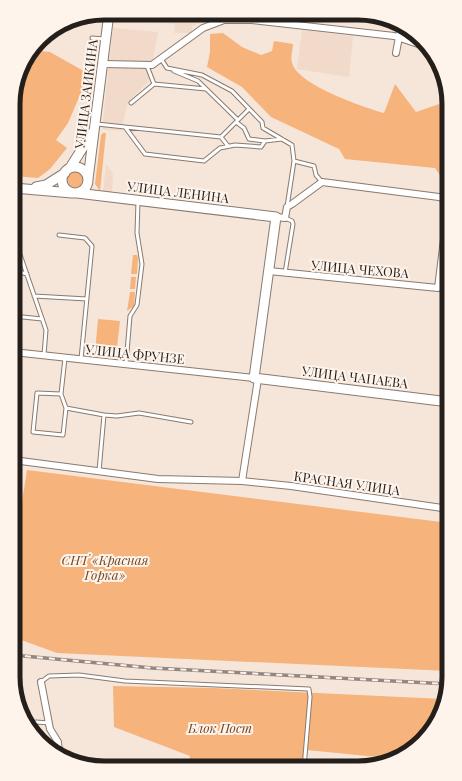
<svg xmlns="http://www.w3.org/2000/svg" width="462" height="781" font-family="'Playfair Display',serif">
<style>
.built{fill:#f1dac9}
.green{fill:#f6b37c}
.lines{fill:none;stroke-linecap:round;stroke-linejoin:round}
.lane-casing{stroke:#897a6f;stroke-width:5}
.street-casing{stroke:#897a6f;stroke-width:8}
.secondary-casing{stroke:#897a6f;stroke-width:11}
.lane{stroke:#fff;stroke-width:3}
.street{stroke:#fff;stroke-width:6}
.secondary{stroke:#fff;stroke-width:9}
.rail-casing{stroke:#93877f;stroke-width:3.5}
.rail{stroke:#fef4ec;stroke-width:2;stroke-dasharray:6;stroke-linecap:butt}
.labels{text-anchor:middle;stroke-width:4;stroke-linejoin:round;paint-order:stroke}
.street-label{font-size:13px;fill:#251f1b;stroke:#fef4ec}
.park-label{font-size:13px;font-style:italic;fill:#74461e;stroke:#fef4ec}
.rim{fill:none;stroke:#251f1b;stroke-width:5}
</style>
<rect width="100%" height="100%" fill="#f6e5d9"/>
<path class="built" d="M146 13 215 14V17L192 26V33H174L175 24 145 21Z
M113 28 158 32 149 81 128 102 121 131 102 129Z
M302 30 353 36 349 77 297 69Z
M106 164 113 174 112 192H103Z"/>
<path class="green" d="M223 33 242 47 261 55 272 51 274 41 293 44C293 49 290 58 292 63 298 85 363 107 384 113L395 84 416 112 448 101 449 188 435 168 345 159 339 149 271 117 242 87 207 67 210 52V34Z
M33 50 50 52 89 74 68 123 56 140 67 148 50 169 38 178 14 176V93L23 64Z
M103 133H106L100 191 95 184 101 135Z
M66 180a9 9 0 1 1 18 0a9 9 0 1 1-18 0Z
M133 255H137L138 258 137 274H131Z
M131 277H136L135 289H130Z
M130 292H135L134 306 127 311Z
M98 319 120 321 116 356 95 353Z
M27 470 449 523V671L57 653 13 637V558Z
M113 686 213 688 443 699 430 732 405 752 377 757 307 750 306 762 365 766 358 768 189 767 190 756 114 727Z"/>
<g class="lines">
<defs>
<path id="lane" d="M92 38 104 39
M161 59 167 68 202 75 232 91 262 122 263 128 292 145 294 161 314 166 316 175 322 182
M147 66 154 84
M174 71 198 81 238 120
M131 103 154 84 206 89
M236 122 244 128 249 139 265 141
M97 124 125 127 145 154 204 161 220 148 235 145 261 147 265 141 282 139
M125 127 221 137 249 109
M221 137 228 146
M287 207 294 161
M285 218 292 221 293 224 285 273
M59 235 85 238 92 246 81 359
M14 237 46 330 44 355
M14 271 27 274
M438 288 449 290
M34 296 87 299
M13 316 42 319
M126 364 130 316 137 305 142 264 137 233 138 201
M61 394 65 358
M66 408 61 394 37 393 33 432 63 435 66 408 104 415 99 471
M104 415 117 416 139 413 191 422
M41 682 49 676 79 675 125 681 309 689 310 697 304 768
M36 722 49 723"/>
<path id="street" d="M396 53 401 26
M104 64 152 65 203 28 224 20H252L394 36 424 46
M269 271 438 288 448 207 444 199 439 197 322 182 292 204 287 207 285 218 276 217
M13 352 254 378
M13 460 158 479 242 481 291 486 449 509
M242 481 258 379
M41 682 50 729 58 742 59 753"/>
<path id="secondary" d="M62 180a13 13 0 1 1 26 0a13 13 0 1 1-26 0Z
M70 168 92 133
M88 179 109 13
M36 187 46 185 65 173
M14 188 72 193
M77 193 276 217 254 378 449 402"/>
</defs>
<use href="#lane" class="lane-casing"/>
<use href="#street" class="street-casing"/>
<use href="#secondary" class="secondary-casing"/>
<use href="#lane" class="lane"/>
<use href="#street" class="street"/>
<use href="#secondary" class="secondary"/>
<defs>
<path id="rail" d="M13 655 152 668 448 684"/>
</defs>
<use href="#rail" class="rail-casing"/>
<use href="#rail" class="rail"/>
</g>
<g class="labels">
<g class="street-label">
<text transform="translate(86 94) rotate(-83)" y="5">УЛИЦА ЗАИКИНА</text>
<text transform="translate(178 192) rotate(7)" y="5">УЛИЦА ЛЕНИНА</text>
<text transform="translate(360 269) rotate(5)" y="5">УЛИЦА ЧЕХОВА</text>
<text transform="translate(135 354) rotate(6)" y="5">УЛИЦА ФРУНЗЕ</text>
<text transform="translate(355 377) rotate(7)" y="5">УЛИЦА ЧАПАЕВА</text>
<text transform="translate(347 483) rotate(8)" y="5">КРАСНАЯ УЛИЦА</text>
</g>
<g class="park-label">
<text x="105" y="565">СНТ «Красная<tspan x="105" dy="15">Горка»</tspan></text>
<text x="220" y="733">Блок Пост</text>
</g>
</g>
<path d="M0 0H462V781H0ZM104 20H358A84 84 0 0 1 442 104V677A84 84 0 0 1 358 761H104A84 84 0 0 1 20 677V104A84 84 0 0 1 104 20Z" fill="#fef4ec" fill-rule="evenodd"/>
<path class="rim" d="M104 20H358A84 84 0 0 1 442 104V677A84 84 0 0 1 358 761H104A84 84 0 0 1 20 677V104A84 84 0 0 1 104 20Z"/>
</svg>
